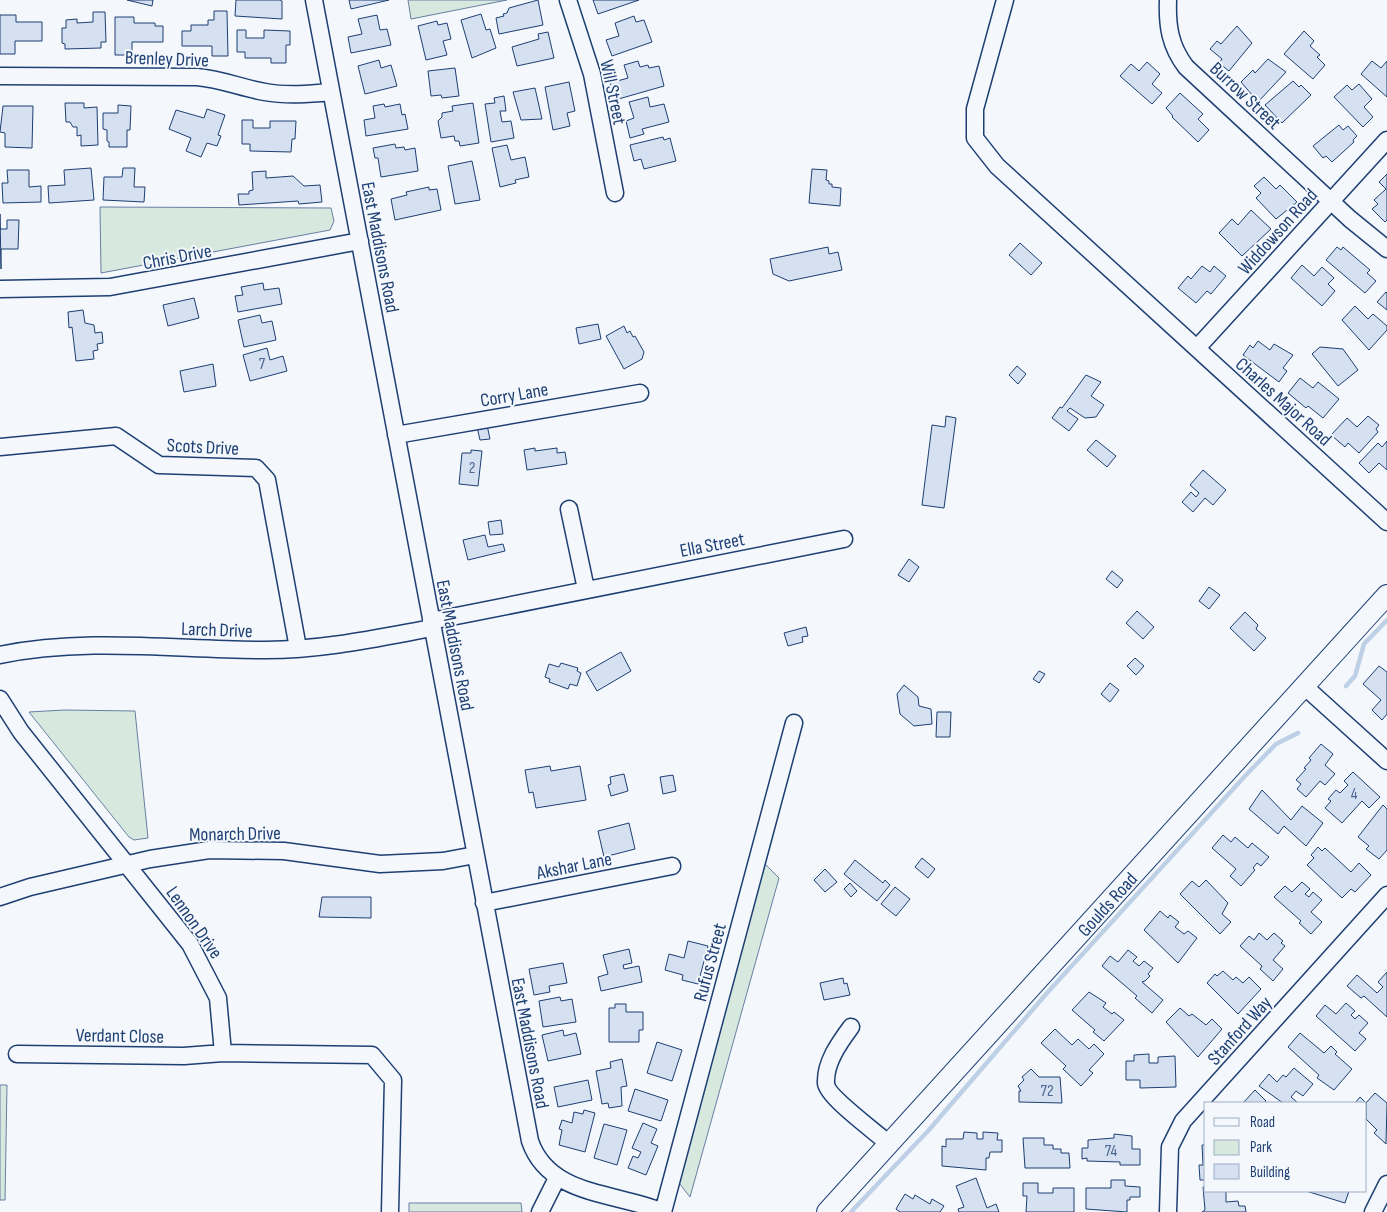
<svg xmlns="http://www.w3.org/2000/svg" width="1387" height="1212" font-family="'Sofia Sans Condensed',sans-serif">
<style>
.green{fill:#d7e8df;stroke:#687fa3}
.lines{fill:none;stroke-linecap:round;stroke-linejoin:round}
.stream{stroke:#bed0e5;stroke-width:4.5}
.building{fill:#d5e0f0;stroke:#1d3f73}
.minor-casing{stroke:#1d3f73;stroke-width:19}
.major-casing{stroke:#1d3f73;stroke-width:22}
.minor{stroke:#f4f7fb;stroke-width:16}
.major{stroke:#f4f7fb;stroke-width:20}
.labels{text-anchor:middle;stroke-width:4;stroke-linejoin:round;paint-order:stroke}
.number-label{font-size:16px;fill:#4b6792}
.street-label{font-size:19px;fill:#1d3f73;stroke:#f4f7fb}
</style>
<rect width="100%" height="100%" fill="#f4f7fb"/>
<path class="green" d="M408 0H507L411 19Z
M100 207 331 208 334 221 330 230 101 273Z
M64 710 135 711 148 838 134 840 129 837 29 712Z
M763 862 779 878 690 1197 676 1179Z
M0 1085H7L5 1200H0Z
M409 1203H521L522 1212H409Z"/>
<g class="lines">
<path class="stream" d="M1346 686 1355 676 1364 644 1387 620
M851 1212 928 1131 1047 993 1245 776 1276 744 1298 733"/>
</g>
<path class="building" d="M127 0H153L152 6Z
M236 0H280L282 1V19L235 16Z
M349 0H389L351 9Z
M538 0 543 25 499 34 496 18 504 16 503 14 507 13 509 8Z
M593 0H639L598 14Z
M214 11H227L228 56H212V46H182V31H191V25H208V20H214Z
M93 12H105L106 42H101V48L65 49V44L62 43V28H66V20L77 19V23L93 22Z
M481 14 486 30 490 29 496 48 472 58 461 20Z
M0 15H16V22H42V41H15V54H0Z
M377 15 380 30 387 29 391 45 351 53 348 37 362 34 358 19Z
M634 16 636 22 644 20 652 42 612 56 606 40 619 36 615 23Z
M115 17H134V23H155V26H163V42H132V55H115Z
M437 21 438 25 447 23 451 39 443 41 447 55 426 60 418 26Z
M1237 26 1252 43 1229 71 1219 63 1222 59 1210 49 1217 41 1221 44Z
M237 30H246V38H264V30L290 31V45H286V63H271V58H245V52H237Z
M1304 31 1314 41 1310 46 1320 55 1317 57 1325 65 1313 79 1284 54Z
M548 32 554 58 517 66 512 47 539 39 538 34Z
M1268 59 1286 72 1258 102 1241 82 1253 70 1255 73Z
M379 60 381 68 391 65 397 86 365 94 358 66Z
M638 61 640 67 648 65 649 68 659 66 664 86 615 100 610 83 628 78 624 65Z
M1372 61 1381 68 1387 61V97L1361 74Z
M1147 62 1160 74 1152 84 1162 93 1152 104 1120 76 1131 64 1139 71Z
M455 68 459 96 442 98 441 95 431 96 428 71Z
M1293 81 1299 87 1301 85 1311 95 1282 123 1265 105Z
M569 82 575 111 567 113 570 126 553 130 545 87Z
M1359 84 1372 99 1364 107 1373 117 1363 127 1334 97 1347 85 1352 90Z
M535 88 542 119 521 120 513 92Z
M1180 93 1203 114 1198 119 1209 130 1198 142 1172 117 1173 116 1166 108Z
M504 96 506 111H500L502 122 511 121 514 138 491 142 485 104 495 103 494 98Z
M648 97 650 107 664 104 669 122 642 129 644 134 630 138 626 121 634 118 629 102Z
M65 103H84V108L97 107 98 145 81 146V135L77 136V127H73L70 122H66Z
M473 103 479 143 460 146 459 141H455L454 136 441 138 438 121 442 117V113L453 111 452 106Z
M384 104 385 107 400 104 402 115 405 114 408 129 366 136 364 120 375 118 373 106Z
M118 105 131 106 130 130H127V147H109V142L107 141V130L103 129V113H118Z
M3 106H33L32 148 5 147V133L0 132Z
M207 109 225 115 218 135 221 136 217 146 207 143 201 157 186 151 191 138 169 129 176 110 204 118Z
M242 120H253V128H270V121H296L295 139H292L291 152 250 151V144H242Z
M1339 125 1343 130 1348 126 1357 136 1353 140 1354 142 1332 162 1326 156 1323 158 1313 146Z
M663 137 664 140 670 138 676 161 644 169 641 159 634 161 630 145Z
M395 144 396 148 404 147 405 150 415 148 418 171 381 177 378 158H375L373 148Z
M507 145 511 160 525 157 529 177 515 180 516 183 500 187 492 148Z
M472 161 480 200 455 204 448 166Z
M91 168 94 200 49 203 48 186 65 185 64 170Z
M123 168H135L134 187H145L144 202 103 200 104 177H122Z
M812 169 827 170 826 180 829 181V184H832V187L841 188 840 206 809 203Z
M7 170H29V187L41 186V202L3 203 2 183H8Z
M266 171V178L293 176 304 186 320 185 322 202 299 204 298 201 239 205 238 194H249V191L253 190 252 172Z
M1387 174V220L1385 222 1372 209 1378 204 1374 200 1386 189 1379 182Z
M1264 177 1276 189 1280 185 1297 202 1276 219 1256 198 1261 193 1254 186Z
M429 187V190L437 189 441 210 395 220 391 199 407 195 406 192Z
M1251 210 1271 229 1242 256 1219 233 1232 219 1238 225Z
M0 214V229H7V220H19L18 249H1V269Z
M1020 243 1042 263 1031 275 1009 255Z
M828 247 829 254 838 252 842 270 789 281 773 274 770 259Z
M1337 247 1341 250 1343 247 1370 270 1367 273 1376 281 1365 293 1326 260Z
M1302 265 1314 276 1322 267 1334 278 1328 284 1335 291 1322 306 1291 278Z
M1202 266 1210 272 1214 266 1226 276 1211 294 1207 291 1196 303 1178 288 1188 276 1191 279Z
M263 283 264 290 279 288 282 304 238 312 235 296 243 295 241 287Z
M1386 292 1387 293V310L1377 302Z
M194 298 199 318 168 326 163 305Z
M1355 306 1368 319 1373 314 1387 326V330L1369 350 1342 320Z
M83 310 85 323 94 325 95 333 102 332 103 343 97 344 98 350 93 351 94 359 76 361 72 327 69 328 68 312Z
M260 315 262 323 272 321 276 340 244 347 238 320Z
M598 324 601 339 579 344 576 328Z
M624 326 627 333 630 331 633 337 635 336 644 352 642 359 624 369 606 336Z
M1258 341 1270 350 1274 344 1293 355 1283 368 1287 371 1279 382 1243 355 1250 345 1253 348Z
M1320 347 1343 349 1358 370 1338 386 1312 354Z
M267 348 270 360 283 356 287 371 250 381 243 355Z
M213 364 216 386 184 392 180 371Z
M1017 366 1026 374 1018 384 1009 375Z
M1086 375 1101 382 1091 396 1104 405 1096 417 1085 418 1070 408 1067 411 1078 419 1069 431 1052 418 1060 407 1062 408Z
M1300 378 1313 388 1318 382 1339 399 1323 418 1308 406 1306 408 1288 393Z
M946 416 956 418 944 508 922 505 932 425 945 427Z
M1368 416 1379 425 1376 429 1378 432 1359 453 1348 443 1345 447 1331 435 1347 418 1357 427Z
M487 425 490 439 480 440 477 427Z
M1096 440 1116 456 1107 467 1087 450Z
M1387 441V470L1379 463 1369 473 1359 463 1378 443 1382 447Z
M535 448V451L557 448V453L565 452 567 464 527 470 524 450Z
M471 450 482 451 478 486 459 484 462 453H471Z
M1203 470 1226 490 1213 505 1205 498 1193 512 1182 502 1191 492 1196 497 1199 493 1190 485Z
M501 520 503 534 490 535 488 522Z
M485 535 488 547 503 544 505 551 468 560 463 540Z
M909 559 919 567 909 582 898 575Z
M1112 571 1123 580 1117 588 1106 579Z
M1209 587 1220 595 1209 609 1199 601Z
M1137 611 1154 627 1143 639 1126 623Z
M1245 612 1258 625 1256 629 1266 638 1254 651 1230 628Z
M806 627 808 636 802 637 803 642 788 646 784 633Z
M621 652 631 671 597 691 586 672Z
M1135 658 1144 666 1136 675 1127 666Z
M561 663 578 668 577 671 581 673 577 686 570 684 568 689 549 682 550 679 545 677 549 664 559 667Z
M1379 666 1387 672V714L1382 720 1372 710 1381 700 1363 684Z
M1039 671 1045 674 1039 683 1033 679Z
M1110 683 1119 690 1110 702 1101 694Z
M904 685 918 697 919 706 931 709 932 724 914 726 900 714 897 694Z
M937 712H951L950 737H936Z
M1321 744 1333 754 1325 765 1335 774 1325 785 1320 781 1306 797 1297 789 1301 784 1296 780 1306 769 1304 768 1311 760 1309 758Z
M550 766 551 771 580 766 586 800 536 808 533 792 529 793 525 770Z
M1353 772 1380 797 1369 808 1362 801 1342 823 1325 808 1331 801 1328 799 1336 790 1340 793 1348 785 1344 781Z
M624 774 628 791 611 796 608 785 611 784 610 777Z
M673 775 676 791 663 794 660 777Z
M1262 790 1291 820 1302 806 1323 823 1306 846 1284 826 1278 834 1249 809Z
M1383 805 1387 809V850L1379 859 1366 849 1369 846 1358 837Z
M629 823 635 849 604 857 598 831Z
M1223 835 1231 842 1235 837 1248 848 1252 843 1269 857 1261 866 1257 863 1253 868 1255 870 1241 886 1230 876 1236 869 1212 848Z
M1318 847 1322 851 1325 848 1351 872 1359 863 1371 875 1355 892 1351 889 1342 898 1307 865 1314 858 1311 855Z
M922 858 935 869 928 878 915 867Z
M855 860 883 883 885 880 890 885 877 901 844 874Z
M825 869 837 882 825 892 814 880Z
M1206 880 1228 903 1222 914 1231 922 1220 934 1180 894 1192 881 1199 887Z
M1302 882 1310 889 1305 894 1309 897 1313 892 1322 900 1311 912 1322 922 1311 934 1299 923 1301 921 1274 897 1285 886 1292 892Z
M850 883 857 891 851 897 844 889Z
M895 887 910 899 896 916 881 904Z
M322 897H371V918L319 917Z
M1160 911 1168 918 1170 915 1179 922 1175 927 1184 934 1188 931 1197 938 1178 963 1144 930Z
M1259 933 1267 940 1274 933 1283 941 1281 943 1285 946 1273 960 1283 969 1273 981 1260 969 1262 966 1240 946 1249 936 1254 940Z
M688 941 708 946 698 984 682 980 683 975 665 970 669 954 684 958Z
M629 949 632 963 623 965 624 969 639 966 642 982 601 991 598 977 608 974 603 955Z
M1128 950 1137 957 1133 961 1139 966 1144 961 1153 968 1148 974 1150 976 1145 981 1142 982 1163 1000 1152 1013 1135 998 1137 996 1102 966 1110 956 1118 962Z
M563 963 567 983 549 986 550 992 534 995 529 969Z
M1223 971 1233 980 1236 977 1243 983 1249 977 1261 989 1238 1014 1207 983 1215 974 1217 976Z
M1387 972V1017L1364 996 1361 998 1347 986 1357 975 1377 993 1383 987 1378 982Z
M843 978 844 984 847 983 850 995 824 1000 820 983Z
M1089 992 1106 1003 1103 1007 1112 1014 1114 1012 1124 1020 1104 1041 1093 1032 1095 1030 1072 1010Z
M560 997 561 1001 572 999 576 1022 543 1027 539 1001Z
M1346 1003 1355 1011 1351 1015 1355 1019 1359 1015 1368 1023 1359 1033 1366 1039 1355 1051 1316 1016 1325 1005 1336 1014Z
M615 1004H626V1012H643V1030H639V1042H609V1008H615Z
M1180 1008 1189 1016 1192 1014 1206 1025 1212 1019 1222 1029 1198 1057 1166 1022Z
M1055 1029 1072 1045 1078 1039 1089 1049 1094 1044 1104 1054 1089 1070 1093 1073 1081 1086 1063 1069 1066 1066 1041 1043Z
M563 1030 564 1036 576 1033 581 1054 548 1061 542 1035Z
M1300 1033 1324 1053 1331 1046 1337 1052 1335 1054 1352 1069 1334 1090 1317 1078 1319 1075 1288 1047Z
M657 1042 682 1050 672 1081 647 1073Z
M1149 1054V1063H1158V1057L1175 1056 1176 1087 1140 1088V1080H1126V1061H1134V1055Z
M622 1059 627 1086 621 1087 622 1106 609 1108 608 1103 602 1104 596 1071 611 1068 610 1062Z
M1294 1068 1313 1084 1303 1096 1296 1091 1291 1097 1298 1103H1283L1259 1086 1269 1074 1277 1082 1283 1075 1286 1077Z
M1031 1069 1039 1077H1060L1062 1103 1019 1102V1091H1021L1018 1086 1024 1080 1022 1077Z
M588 1080 592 1100 558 1107 554 1087Z
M635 1089 668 1100 661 1121 628 1111Z
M1255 1090 1266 1101 1264 1103H1243Z
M1375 1093 1387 1103 1386 1144 1374 1133 1377 1130 1366 1119V1103H1355L1360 1097 1366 1103Z
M584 1110 595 1113 585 1152 559 1145 562 1130 559 1129 562 1120 572 1123 574 1112 583 1114Z
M643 1123 657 1129 651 1143 658 1146 646 1175 628 1168 633 1156 638 1158 641 1152 632 1148Z
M604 1124 627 1130 617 1165 594 1158Z
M964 1132 977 1133V1139H983V1132L998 1133 997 1140H1002V1152H990L989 1158H986V1170L942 1166V1146L946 1147V1139H963Z
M1114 1134 1132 1136V1149H1140V1165H1120V1162L1087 1161V1158L1082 1159V1148H1088V1140L1114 1138Z
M1023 1138H1044V1145H1053V1149H1061V1153H1069L1070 1168H1025Z
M1202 1145H1206V1180H1200L1199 1165H1203Z
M976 1178 987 1208 996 1204 999 1212H959L958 1209 964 1207 956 1186Z
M1111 1180H1125V1186L1140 1187V1197H1130V1200H1127V1212L1086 1209V1188H1111Z
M1023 1183H1038V1193H1053V1188H1074V1212H1026L1027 1196H1023Z
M1203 1187H1206V1191H1226V1202L1238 1201 1239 1206H1245L1246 1212H1202L1205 1210Z
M1306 1191H1349L1345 1203Z
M905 1194 913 1199 915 1195 930 1204 932 1199 944 1206 940 1212H900L896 1209Z"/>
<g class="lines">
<defs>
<path id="minor" d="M314 0 530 1141C549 1197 617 1192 663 1212
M568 0 592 74 615 193
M1005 0 975 109V138L997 166 1387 522
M1168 0C1167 26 1170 46 1186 67L1350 219 1387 249
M0 76 197 77C221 79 242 88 265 92 287 96 310 94 331 92
M0 289 110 287 360 241
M1197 348 1387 140
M396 435 640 393
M0 447 116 436 159 465 256 468 267 480 298 648
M569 509 586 589
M431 621 844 539
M0 655C87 637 178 650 266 650 322 650 377 638 432 628
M1304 686 1387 761
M0 699 21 732 190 944 218 998 223 1053 372 1055 393 1080 390 1212
M0 897 30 887 150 859 209 850 284 851 380 864 443 861 475 855
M484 903 672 866
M851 1027C840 1042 825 1062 826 1083 826 1096 877 1133 889 1144
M17 1054 184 1056 223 1053
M540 1212 557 1178
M663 1212 794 723
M1168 1212 1170 1147 1183 1121 1387 895
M1373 1212 1387 1184"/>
<path id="major" d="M827 1212 1387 595"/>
</defs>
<use href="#minor" class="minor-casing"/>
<use href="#major" class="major-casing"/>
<use href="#minor" class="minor"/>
<use href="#major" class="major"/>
</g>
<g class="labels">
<g class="number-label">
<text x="262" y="369">7</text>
<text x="472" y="473">2</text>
<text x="1354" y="799">4</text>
<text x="1047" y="1096">72</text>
<text x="1111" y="1156">74</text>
</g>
<g class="street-label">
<text transform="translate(167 58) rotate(2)" y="7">Brenley Drive</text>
<text transform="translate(614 92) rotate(78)" y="7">Will Street</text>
<text transform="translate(1246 95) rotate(43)" y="7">Burrow Street</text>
<text transform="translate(1277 231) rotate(-48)" y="7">Widdowson Road</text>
<text transform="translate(381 247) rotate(79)" y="7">East Maddisons Road</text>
<text transform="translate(177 256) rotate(-11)" y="7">Chris Drive</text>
<text transform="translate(514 394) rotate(-10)" y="7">Corry Lane</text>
<text transform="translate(1284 401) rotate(42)" y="7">Charles Major Road</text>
<text transform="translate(203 446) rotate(3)" y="7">Scots Drive</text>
<text transform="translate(712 544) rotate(-11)" y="7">Ella Street</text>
<text transform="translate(217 629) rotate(2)" y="7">Larch Drive</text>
<text transform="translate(456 645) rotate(79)" y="7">East Maddisons Road</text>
<text transform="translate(235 833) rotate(-1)" y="7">Monarch Drive</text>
<text transform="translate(574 865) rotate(-11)" y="7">Akshar Lane</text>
<text transform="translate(1107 904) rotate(-48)" y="7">Goulds Road</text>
<text transform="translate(195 922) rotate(55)" y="7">Lennon Drive</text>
<text transform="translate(709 962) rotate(-75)" y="7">Rufus Street</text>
<text transform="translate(1239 1030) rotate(-48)" y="7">Stanford Way</text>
<text transform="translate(120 1035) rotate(1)" y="7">Verdant Close</text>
<text transform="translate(531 1043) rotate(79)" y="7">East Maddisons Road</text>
</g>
</g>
<rect x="1204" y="1102" width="162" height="90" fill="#f4f7fb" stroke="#9eadc5"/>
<rect x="1214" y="1118" width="25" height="8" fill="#f4f7fb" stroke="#9eadc5"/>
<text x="1250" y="1127" font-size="15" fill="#1d3f73">Road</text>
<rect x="1214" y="1140" width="25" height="15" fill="#d7e8df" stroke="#9eadc5"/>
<text x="1250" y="1152" font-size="15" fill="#1d3f73">Park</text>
<rect x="1214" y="1164" width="25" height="15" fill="#d5e0f0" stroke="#9eadc5"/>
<text x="1250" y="1177" font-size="15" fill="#1d3f73">Building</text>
</svg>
